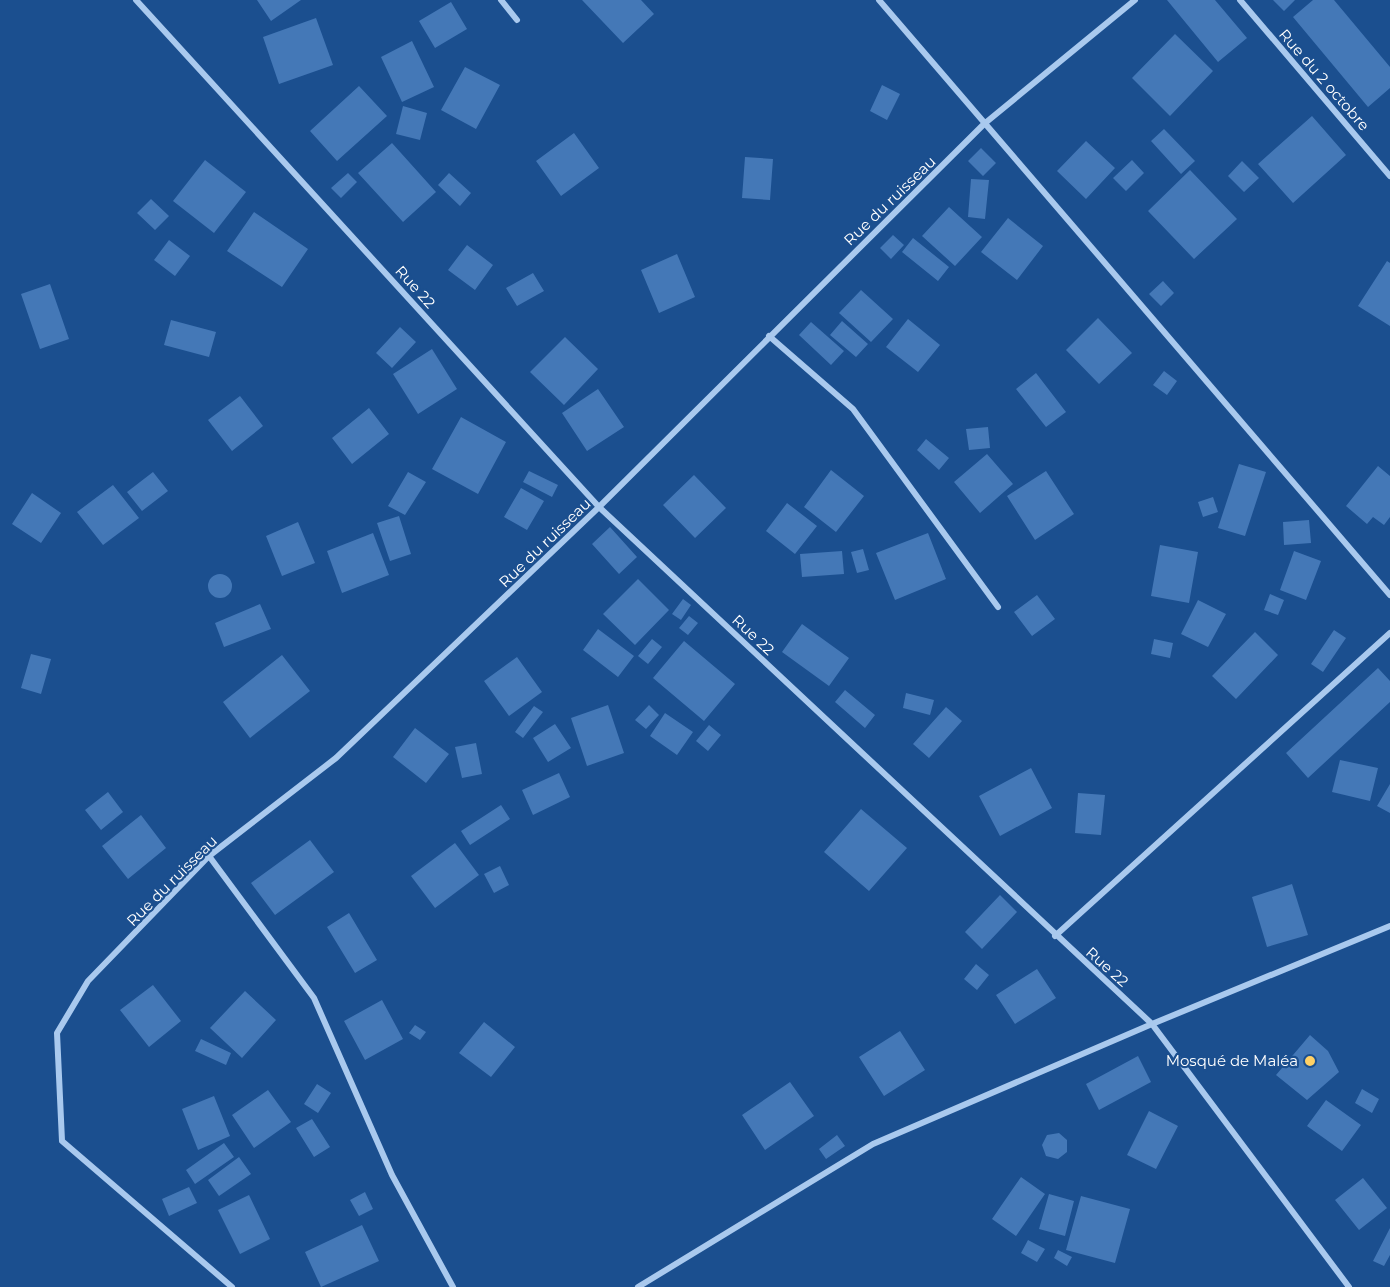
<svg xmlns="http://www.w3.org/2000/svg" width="1390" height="1287" font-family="Montserrat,sans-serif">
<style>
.building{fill:#4478b7}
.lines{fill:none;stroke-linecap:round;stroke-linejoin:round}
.minor{stroke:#a9c9ee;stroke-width:6}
.poi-dot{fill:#ffd166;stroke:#1b4f8f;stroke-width:2}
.labels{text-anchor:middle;stroke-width:4.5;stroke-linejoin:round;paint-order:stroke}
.street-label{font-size:15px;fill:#fff;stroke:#1b4f8f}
.poi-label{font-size:15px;fill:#fff;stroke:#1b4f8f;text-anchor:end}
</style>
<rect width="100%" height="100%" fill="#1b4f8f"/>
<path class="building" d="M257 0H301L271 21Z
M582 0H641L654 14 623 43Z
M1167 0H1215L1247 38 1218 62Z
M1273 0H1295L1284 11Z
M1313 0H1334L1390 67V88L1368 107 1293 17Z
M451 2 467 29 435 48 419 21Z
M316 18 333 65 279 84 263 37Z
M1175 34 1213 71 1170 116 1132 78Z
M412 41 434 87 402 102 381 57Z
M465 67 500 85 476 129 441 110Z
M882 85 900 94 887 120 870 111Z
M359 86 387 116 337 161 310 131Z
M403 106 427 113 420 140 396 134Z
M1312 116 1346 155 1293 203 1258 164Z
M1164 129 1195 161 1181 174 1151 141Z
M574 133 599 168 561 196 536 161Z
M1086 141 1115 168 1086 199 1057 171Z
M392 143 436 192 403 222 358 173Z
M981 148 996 163 983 176 968 161Z
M745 157 773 159 770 200 742 198Z
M205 160 246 192 214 233 173 201Z
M1132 160 1144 173 1126 191 1113 178Z
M1242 161 1259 178 1244 192 1228 176Z
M1190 170 1237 219 1194 259 1148 211Z
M348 173 357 182 341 198 331 188Z
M449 173 471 193 460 206 438 185Z
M971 179 989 180 985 219 968 217Z
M151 199 169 216 155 230 137 213Z
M949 207 982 237 955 266 922 236Z
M254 212 308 249 282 287 227 251Z
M1008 218 1043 246 1017 280 981 252Z
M893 235 904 245 891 259 880 248Z
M913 238 949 267 938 281 902 252Z
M169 240 190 256 175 276 154 260Z
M467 245 493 265 475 290 448 270Z
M677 254 695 297 659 313 641 270Z
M1387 261 1390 263V326L1358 306Z
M533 273 544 291 517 306 506 288Z
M1163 281 1174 293 1161 306 1149 294Z
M50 284 69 339 40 349 21 294Z
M861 290 893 319 871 342 839 313Z
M1098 318 1132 353 1099 384 1066 350Z
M908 319 940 345 918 372 886 347Z
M171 320 216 332 209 357 164 345Z
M842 321 868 344 856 357 830 335Z
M811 322 844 351 831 365 799 335Z
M400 327 416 342 392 368 376 353Z
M565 337 598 369 564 405 530 372Z
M432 349 457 389 418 414 393 374Z
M1164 371 1177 381 1167 395 1153 385Z
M1036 373 1066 412 1046 427 1016 389Z
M598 389 624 427 587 451 562 413Z
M240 396 263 426 232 451 208 420Z
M369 408 389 434 352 464 332 438Z
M461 417 506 442 478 494 432 469Z
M988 427 990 448 969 450 966 429Z
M926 439 949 458 939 470 917 450Z
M987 454 1013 484 980 513 954 482Z
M1239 464 1266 472 1245 536 1218 528Z
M1378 466 1390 476V517L1384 525 1373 517 1367 524 1346 506Z
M831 470 864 496 836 532 804 507Z
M529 471 558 485 552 497 523 482Z
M1046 471 1074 514 1035 540 1007 496Z
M153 472 168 491 142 511 127 492Z
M408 472 426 482 405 515 388 506Z
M694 475 726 508 695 538 663 505Z
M113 485 139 518 103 545 77 512Z
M521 488 544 501 527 530 504 517Z
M32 493 61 513 41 543 12 524Z
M1213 497 1218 512 1203 517 1198 502Z
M787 503 817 526 795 554 766 531Z
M399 516 411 554 390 561 377 523Z
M1309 520 1311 543 1284 545 1283 522Z
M298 522 315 563 282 576 266 536Z
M610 527 637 557 619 574 592 544Z
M373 533 389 575 342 593 327 551Z
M928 533 946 579 895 600 876 553Z
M1160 545 1198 552 1189 603 1151 596Z
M863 549 869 570 857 573 851 552Z
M842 551 844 574 802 577 800 554Z
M1294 551 1321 561 1306 600 1280 590Z
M208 586a12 12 0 1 1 24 0a12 12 0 1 1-24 0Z
M638 579 669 610 635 645 603 614Z
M1270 594 1284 600 1278 615 1264 610Z
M1037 595 1055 619 1032 636 1014 612Z
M683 599 691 605 681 620 672 614Z
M1198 600 1226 614 1208 647 1181 634Z
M260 604 271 629 224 647 215 623Z
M689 616 698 623 688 635 679 628Z
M802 624 849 658 829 686 782 652Z
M598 629 634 656 618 677 583 650Z
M1334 630 1346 638 1323 672 1311 664Z
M1255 632 1278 655 1236 699 1212 676Z
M652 639 662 647 648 664 638 656Z
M1154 639 1173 643 1170 658 1151 654Z
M684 641 735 684 704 721 653 678Z
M31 654 51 659 41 694 21 688Z
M282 655 310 691 250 738 223 702Z
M517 657 542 692 509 716 484 681Z
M1378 668 1390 681V702L1308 778 1286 753Z
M845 690 875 715 865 728 835 702Z
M906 693 934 700 930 715 903 708Z
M608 705 624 753 587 766 571 718Z
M649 705 659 715 646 729 635 720Z
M534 706 543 712 523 738 515 732Z
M946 707 962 721 929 758 913 744Z
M665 713 693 732 677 755 650 736Z
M555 724 571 748 548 762 533 738Z
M709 725 721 735 708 751 696 741Z
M415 728 449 754 426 783 393 757Z
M476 743 482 774 462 778 455 747Z
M1340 760 1378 768 1370 801 1332 792Z
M1031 768 1052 808 1000 836 979 796Z
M559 773 570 797 533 815 522 790Z
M1390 784V813L1377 806Z
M108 792 123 812 101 830 85 810Z
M1078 793 1105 795 1101 835 1075 833Z
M501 805 510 819 470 845 461 831Z
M861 809 907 848 869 891 824 852Z
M141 815 166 848 128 879 102 846Z
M310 840 334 872 275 915 251 883Z
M455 843 479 875 435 908 411 876Z
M500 866 509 885 494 893 484 874Z
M1292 884 1308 935 1267 947 1252 897Z
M1000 895 1017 912 982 949 965 932Z
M349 913 377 960 355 973 327 927Z
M976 964 989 975 977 990 964 979Z
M1037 969 1056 998 1015 1024 996 995Z
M153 985 181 1021 149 1047 120 1010Z
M245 991 276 1020 242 1058 210 1028Z
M382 1000 403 1039 365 1060 344 1021Z
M484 1022 515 1047 491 1077 459 1053Z
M415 1025 426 1032 420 1040 409 1033Z
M900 1031 925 1070 884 1096 859 1057Z
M1310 1035 1328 1051 1339 1072 1307 1100 1276 1075Z
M201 1039 231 1053 226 1065 195 1051Z
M1138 1056 1151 1082 1099 1110 1086 1084Z
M790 1082 814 1116 765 1150 742 1115Z
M317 1084 331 1093 318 1113 304 1104Z
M1362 1089 1379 1099 1372 1113 1355 1103Z
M268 1090 291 1122 254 1148 232 1115Z
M214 1096 230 1136 198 1150 182 1109Z
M1326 1100 1361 1125 1342 1151 1307 1126Z
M1149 1111 1178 1126 1156 1169 1127 1155Z
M312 1119 330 1147 314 1157 296 1128Z
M1059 1133 1067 1140V1152L1058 1159 1046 1156 1042 1145 1047 1135Z
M837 1135 845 1146 826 1159 819 1149Z
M224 1143 234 1157 195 1184 186 1170Z
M239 1157 251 1174 219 1196 208 1180Z
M1021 1177 1045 1194 1016 1236 992 1219Z
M1363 1178 1387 1208 1359 1230 1335 1200Z
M189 1187 197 1203 169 1216 162 1199Z
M365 1192 373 1209 359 1216 350 1200Z
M1049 1194 1074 1201 1065 1236 1039 1229Z
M249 1195 270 1239 240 1254 218 1210Z
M1081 1196 1130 1209 1115 1263 1066 1250Z
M362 1225 379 1261 321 1287 305 1252Z
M1390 1228V1255L1384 1266 1373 1261Z
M1028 1240 1045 1249 1037 1262 1021 1253Z
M1058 1250 1072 1257 1067 1266 1054 1258Z"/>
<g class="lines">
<path class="minor" d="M136 0 599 507 1152 1024 1349 1287
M501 0 517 20
M879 0 1390 595
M1240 0 1390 176
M769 336 853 409 998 607
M209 856 314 998 392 1175 453 1287
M1055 936 1390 633
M232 1287 62 1141 57 1033 88 981 209 856 336 758 599 507 984 124 1135 0
M638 1287 873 1144 1152 1024 1390 926"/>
</g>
<circle class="poi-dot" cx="1310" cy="1061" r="6"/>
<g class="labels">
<g class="street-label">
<text transform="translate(1324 80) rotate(49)" y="5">Rue du 2 octobre</text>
<text transform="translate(890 201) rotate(-44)" y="5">Rue du ruisseau</text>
<text transform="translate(415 287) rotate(48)" y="5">Rue 22</text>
<text transform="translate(545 543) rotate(-44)" y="5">Rue du ruisseau</text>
<text transform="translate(753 635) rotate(43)" y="5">Rue 22</text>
<text transform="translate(172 881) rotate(-45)" y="5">Rue du ruisseau</text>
<text transform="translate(1107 967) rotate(42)" y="5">Rue 22</text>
</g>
<g class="poi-label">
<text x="1298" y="1066">Mosqué de Maléa</text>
</g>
</g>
</svg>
